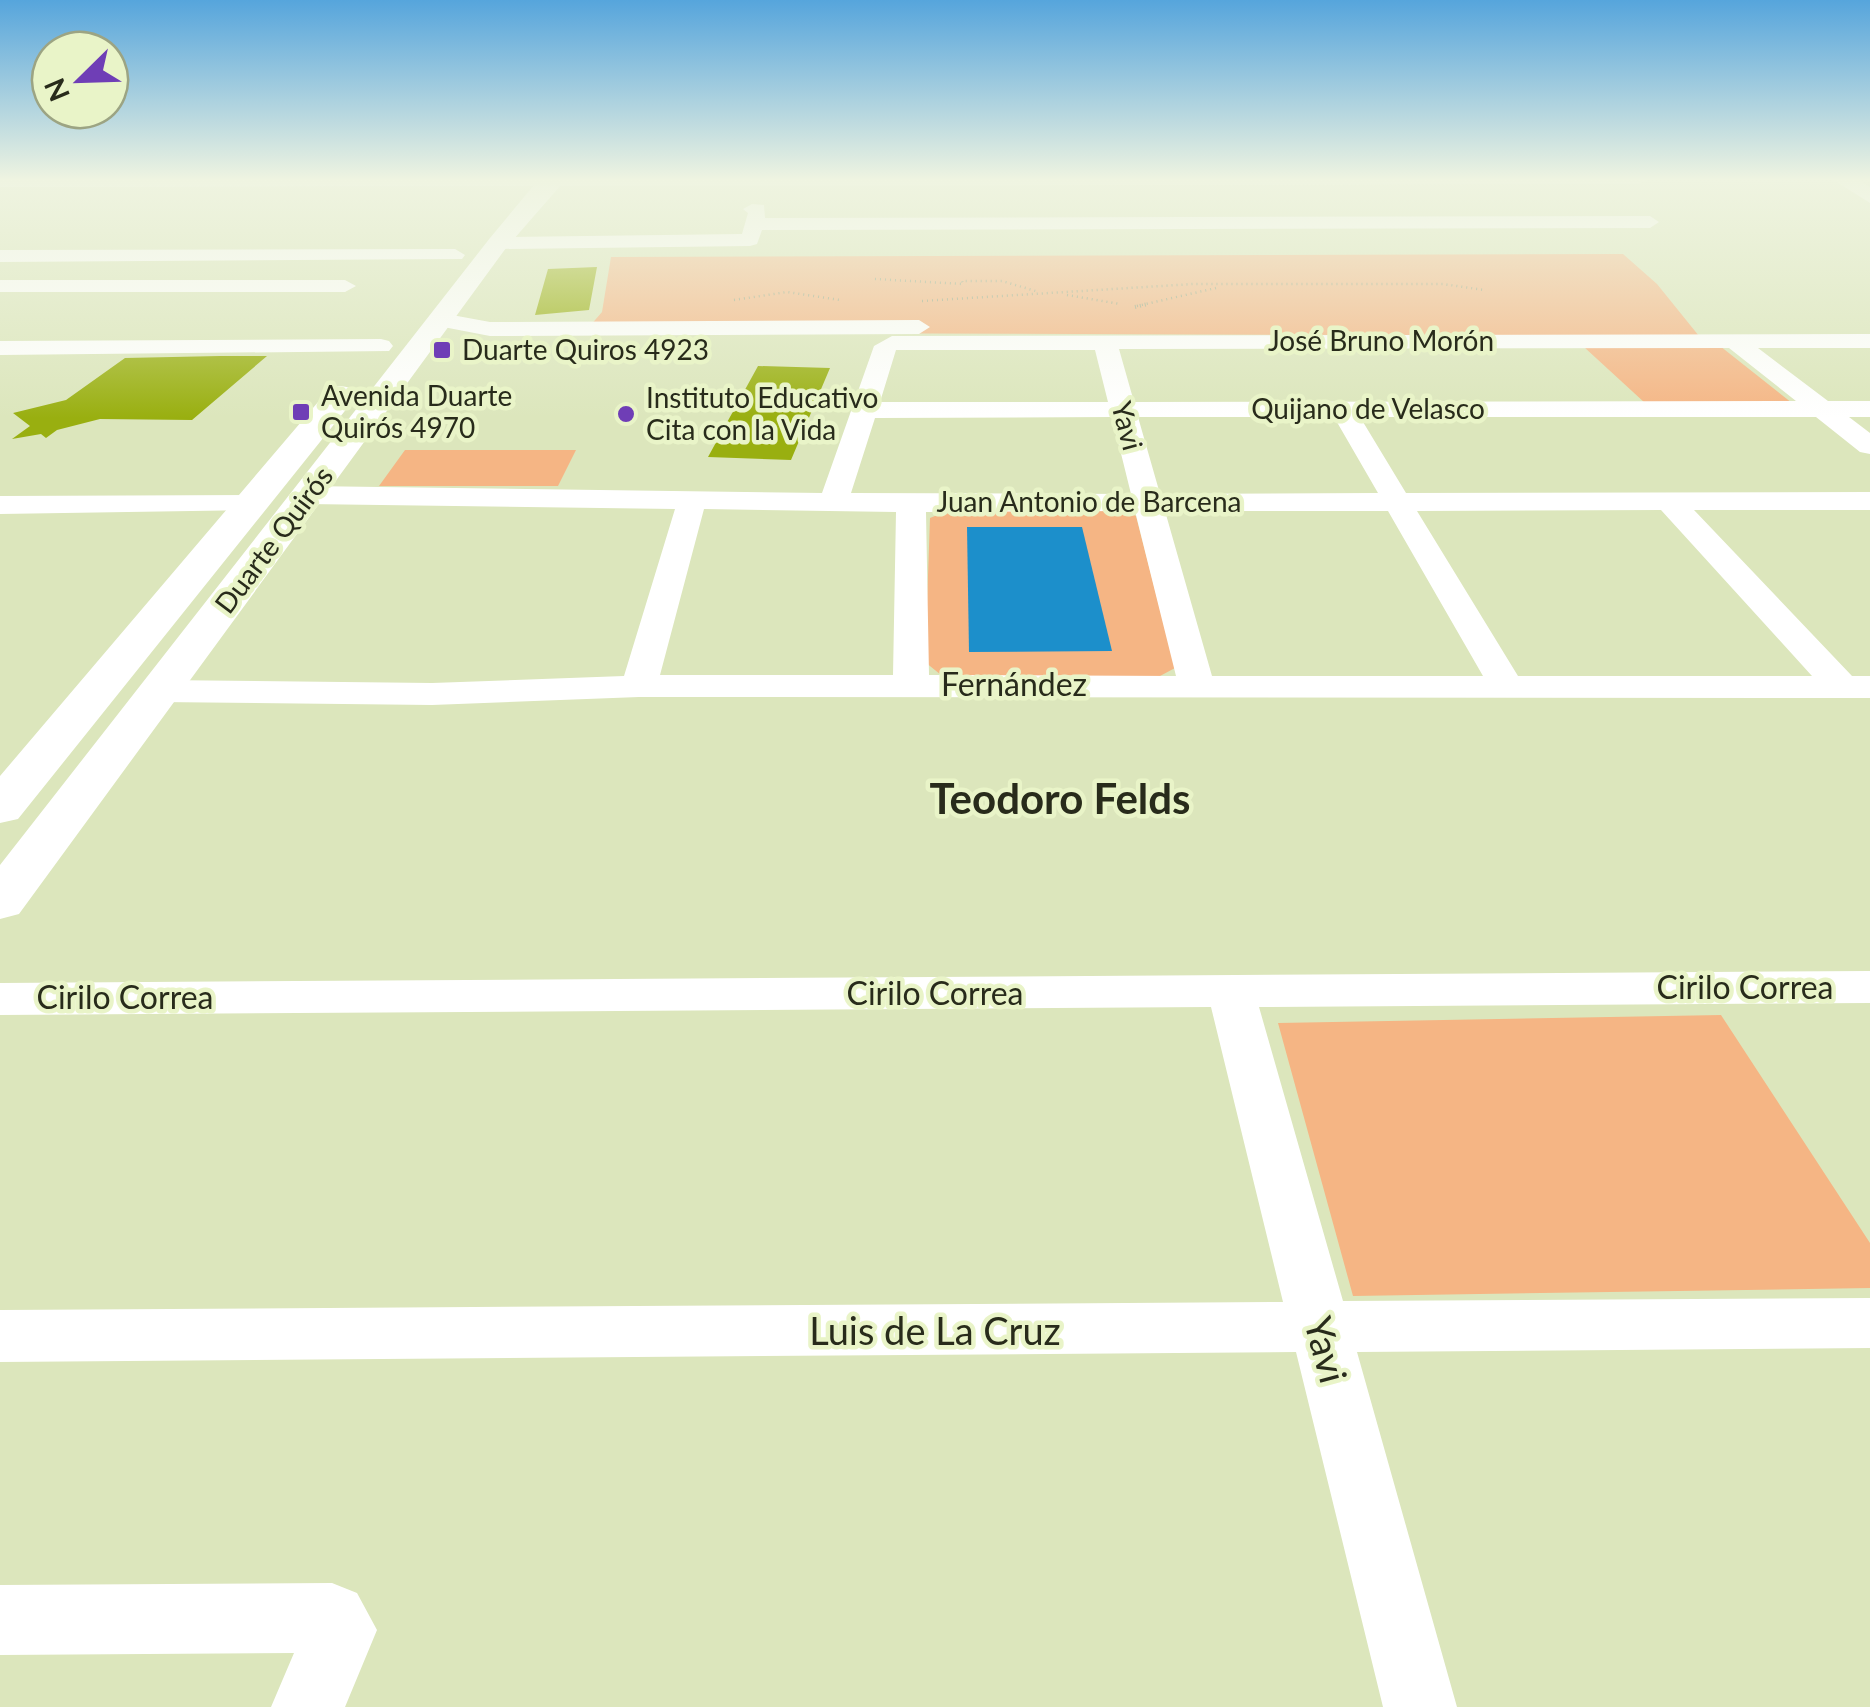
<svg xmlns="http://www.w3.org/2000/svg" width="1870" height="1707" font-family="Lato,sans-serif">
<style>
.green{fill:#f5b584}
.water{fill:#1c8fcb}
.building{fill:#99af10}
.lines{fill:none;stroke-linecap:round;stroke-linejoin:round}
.path-far1{stroke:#9ca483;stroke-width:2.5;stroke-dasharray:1 4;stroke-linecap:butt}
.path{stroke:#9ca483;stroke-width:4;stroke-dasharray:1 4;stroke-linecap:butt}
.minor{fill:#fff;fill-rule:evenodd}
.major{fill:#fff;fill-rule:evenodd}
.poi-dot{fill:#6f3eb6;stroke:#e9f4c8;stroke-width:4}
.labels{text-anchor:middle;stroke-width:9;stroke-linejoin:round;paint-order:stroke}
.far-street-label{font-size:28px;fill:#282b1b;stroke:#e9f4c8}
.far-poi-label{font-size:28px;fill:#282b1b;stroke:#e9f4c8;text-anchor:start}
.street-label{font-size:32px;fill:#282b1b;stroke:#e9f4c8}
.near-street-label{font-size:38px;fill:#282b1b;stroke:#e9f4c8}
.district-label{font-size:42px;font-weight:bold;fill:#282b1b;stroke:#e9f4c8}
</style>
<rect width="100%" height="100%" fill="#dce6bc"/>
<path class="green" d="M1623 254 1657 284 1699 336 759 333 589 327 602 312 611 257Z
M1720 346 1792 403H1645L1584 347Z
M405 450H576L558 486H379Z
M952 509H1120L1136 516 1175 668 1160 676 946 679 925 662 930 518Z
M1721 1015 1870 1243V1288L1353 1296 1278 1023Z"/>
<path class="water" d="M967 527H1082L1112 651 969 652Z"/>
<path class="building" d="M597 267 589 310 535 315 548 269Z
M220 356H267L192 420 100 419 57 430 46 438 41 434 12 439 30 426 13 413 66 400 125 358Z
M758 366 830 368 791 460 708 457Z"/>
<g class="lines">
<path class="path-far1" d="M875 279 963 284 962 281H1002L1039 292
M1067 295 1120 304
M734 300 787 292 840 300
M922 301 1193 284H1443L1484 290
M1137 306 1216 288"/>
<path class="path" d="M1135 307 1148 304"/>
<path class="minor" d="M0 179H1647L1639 184 0 187Z
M752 204 764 205 765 218 1650 216 1659 222 1650 228 762 230 757 244 750 246 498 249 488 243 498 237 742 234 748 213 743 209Z
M455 249 465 255 462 259 0 262V250Z
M0 280H345L356 286 345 292H0Z
M441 313 490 322 919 320 930 327 919 334 490 336 433 325 430 320 433 315Z
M1870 334V348H1758L1828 401H1870V417H1849L1870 433V454L1860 452 1816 417H1360L1406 493 1870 492V510H1694L1852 676H1870V698L639 697 432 705 159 702 146 699 141 691 146 683 159 680 432 683 624 676 675 509 307 504 297 501 293 495 297 489 307 486 822 493 874 346 892 336ZM1729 348 1796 401 1134 402 1119 349ZM896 350H1095L1108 402H880ZM1112 417 1131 494 851 493 875 418ZM1138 417H1334L1378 493 1160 494ZM704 509 896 512 893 675H660ZM1661 510 1812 676H1518L1417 511ZM1135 511 1176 676 929 675 926 512ZM1165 511H1388L1483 676H1212Z
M381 339 389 341 393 346 389 351 0 355V341Z
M252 495 262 498 267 504 262 510 0 514V496Z
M1870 971V1003L1259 1007 1343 1301 1870 1298V1348L1357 1352 1457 1707H1383L1296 1352 0 1362V1310L1283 1302 1211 1007 0 1015V983Z
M332 1583 357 1593 377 1630 345 1707H271L294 1653 0 1655V1585Z"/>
<path class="major" d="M539 179H561V185L506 248 19 914 0 919V865L490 238Z
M1832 179H1857L1870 187V203Z
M341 386 352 388 357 395 352 402 18 819 0 823V776L330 388Z"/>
</g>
<linearGradient id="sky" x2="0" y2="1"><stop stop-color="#56a5dc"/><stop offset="0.43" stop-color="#eff4e1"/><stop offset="1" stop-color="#eff4e1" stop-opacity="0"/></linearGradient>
<rect width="1870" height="418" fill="url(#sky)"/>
<g class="poi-dot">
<rect x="432" y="340" width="20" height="20" rx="5"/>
<rect x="291" y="402" width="20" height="20" rx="5"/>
<circle cx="626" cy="414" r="10"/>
</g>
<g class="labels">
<g class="far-street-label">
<text x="1381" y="351">José Bruno Morón</text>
<text x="1368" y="419">Quijano de Velasco</text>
<text transform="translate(1127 426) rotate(75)" y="10">Yavi</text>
<text x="1089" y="512">Juan Antonio de Barcena</text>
<text transform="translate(274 540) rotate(-53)" y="10">Duarte Quirós</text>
</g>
<g class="far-poi-label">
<text x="462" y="360">Duarte Quiros 4923</text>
<text x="321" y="406">Avenida Duarte<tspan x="321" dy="32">Quirós 4970</tspan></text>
<text x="646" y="408">Instituto Educativo<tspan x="646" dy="32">Cita con la Vida</tspan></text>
</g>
<g class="street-label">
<text x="1014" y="696">Fernández</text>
<text x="1745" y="999">Cirilo Correa</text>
<text x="935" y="1005">Cirilo Correa</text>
<text x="125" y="1009">Cirilo Correa</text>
</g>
<g class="near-street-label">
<text x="935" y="1345">Luis de La Cruz</text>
<text transform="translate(1325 1350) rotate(75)" y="13">Yavi</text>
</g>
<g class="district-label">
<text x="1060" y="814">Teodoro Felds</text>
</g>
</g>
<g transform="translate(80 80) rotate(247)"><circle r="48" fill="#e9f4c8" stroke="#9ca483" stroke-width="2.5"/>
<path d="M0-8L18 38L0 25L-18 38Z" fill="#6f3eb6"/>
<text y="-15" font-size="28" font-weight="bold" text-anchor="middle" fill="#282b1b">N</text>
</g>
</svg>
